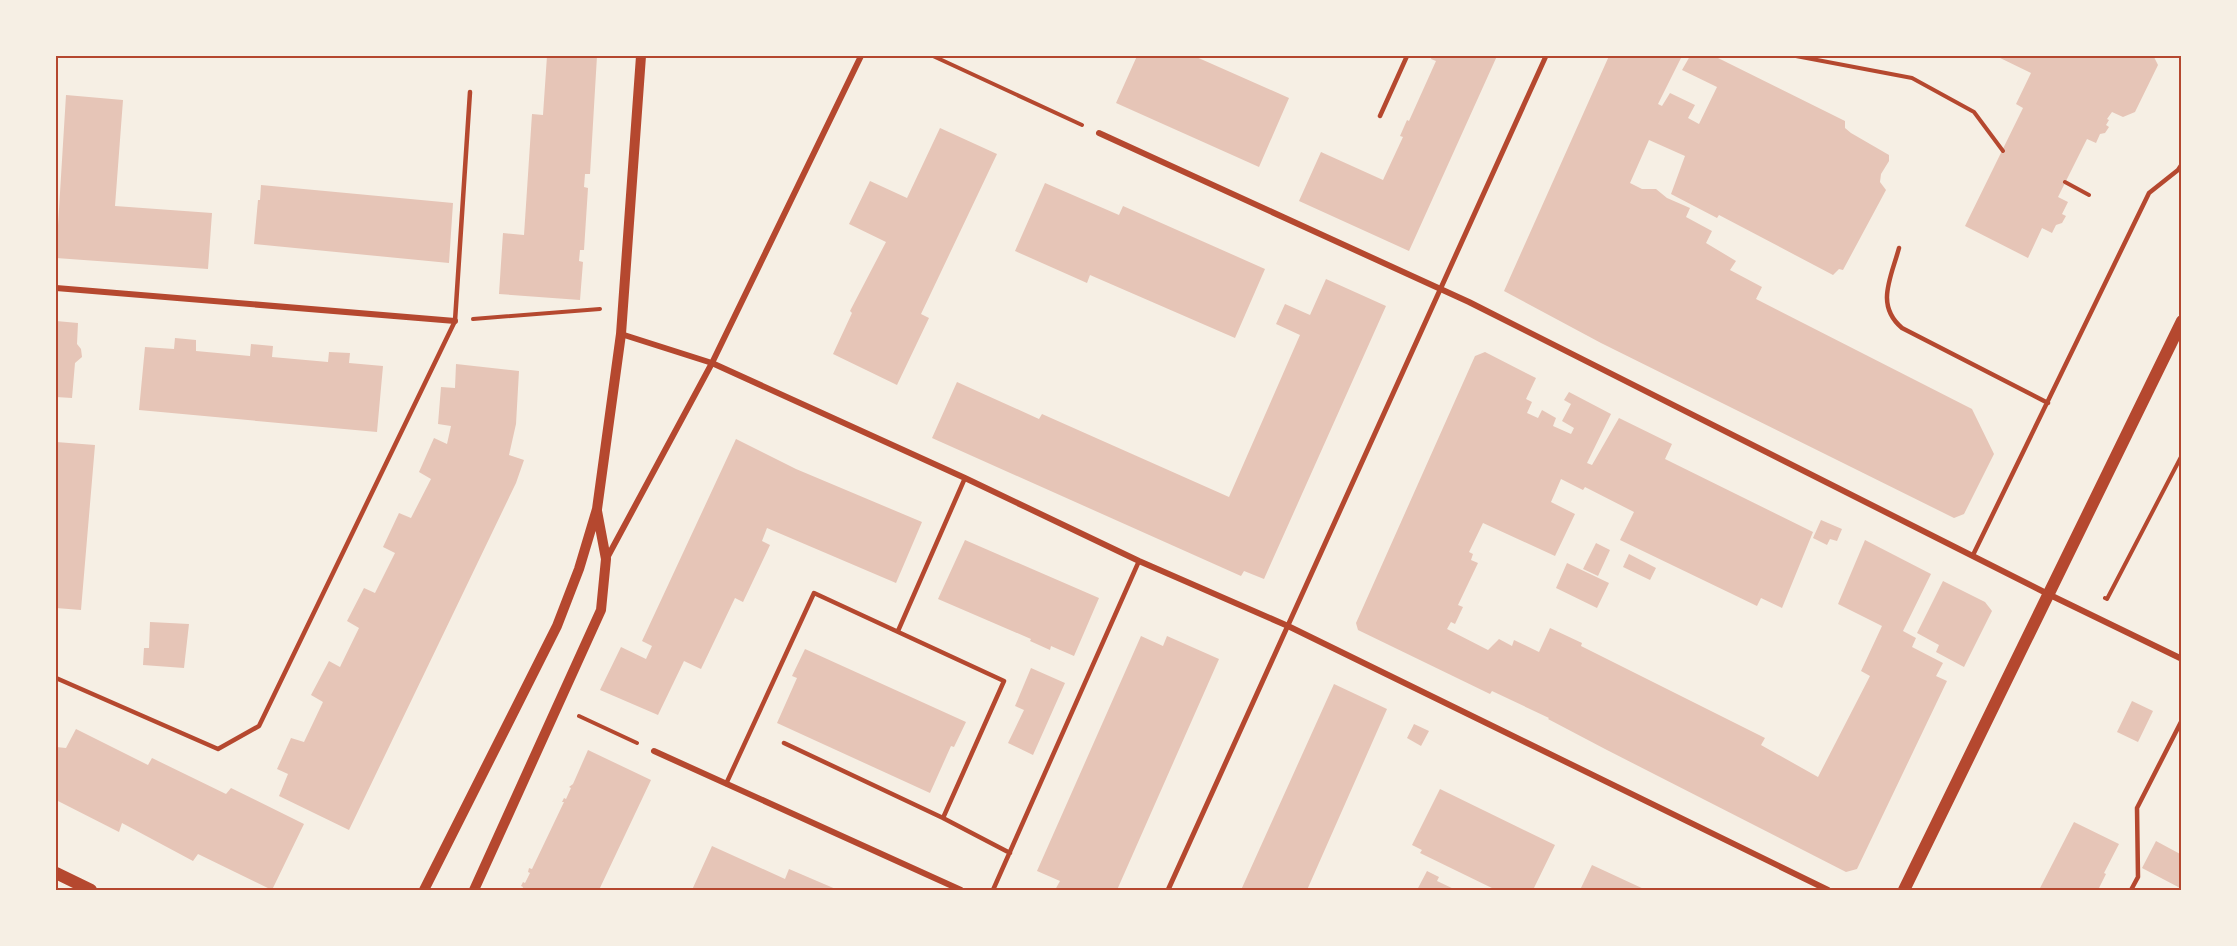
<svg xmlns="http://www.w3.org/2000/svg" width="2237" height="946" font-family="Rubik,sans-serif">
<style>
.building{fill:#e6c5b7}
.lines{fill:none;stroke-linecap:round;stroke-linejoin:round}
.path{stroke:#b5482f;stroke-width:4}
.service{stroke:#b5482f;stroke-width:4.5}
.pedestrian{stroke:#b5482f;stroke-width:5}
.minor{stroke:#b5482f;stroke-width:6}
.tertiary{stroke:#b5482f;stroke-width:10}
.secondary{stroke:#b5482f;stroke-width:12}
.neatline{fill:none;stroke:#b5482f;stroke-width:2}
</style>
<rect width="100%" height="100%" fill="#f6efe4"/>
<path class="building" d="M547 56H597L590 174H585L584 187 588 188 584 250H580L579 261 583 262 580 300 499 294 503 233 524 235 532 114 543 115Z
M1137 56H1194L1289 98 1259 167 1116 103Z
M1432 56H1497L1409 251 1299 201 1321 152 1383 180 1403 137 1400 136 1407 120 1409 121 1436 61 1431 59Z
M1609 56H1682L1658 104 1662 106 1670 93 1695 105 1688 118 1699 124 1717 87 1682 70 1690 56H1714L1845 121V128L1851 133 1889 155V161L1881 174 1880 182 1886 190 1843 270 1839 269 1833 275 1719 215 1717 218 1671 194 1685 156 1649 140 1630 183 1642 189H1656L1667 198 1690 208 1686 217 1712 231 1706 243 1736 261 1730 270 1762 287 1756 299 1972 409 1994 454 1964 514 1954 518 1601 343 1504 291Z
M1996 56H2151L2154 57 2158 65 2135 112 2123 117 2112 112 2107 119 2109 120 2106 125 2109 127 2105 133 2100 134 2096 143 2087 139 2058 197 2068 202 2062 214 2066 216 2062 223 2056 225 2052 233 2042 228 2028 258 1965 226 2023 108 2016 104 2031 73Z
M66 95 123 100 115 206 212 213 208 269 56 258Z
M940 128 997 154 921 314 929 318 897 385 833 354 852 313 850 311 886 242 849 224 870 181 907 198Z
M1045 183 1119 215 1123 206 1265 269 1235 338 1090 275 1087 283 1015 251Z
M261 185 453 203 449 263 254 244 258 200H260Z
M1326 279 1386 306 1264 579 1244 571 1241 576 932 438 957 382 1039 419 1042 414 1229 497 1300 335 1276 324 1285 304 1310 315Z
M56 321 78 323 77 344 81 349 82 357 75 363 72 398 56 397Z
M175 338 196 340V351L250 356 251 344 273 346 272 357 328 362 329 352 350 353 349 363 383 366 377 432 139 410 145 347 174 349Z
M1485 352 1536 378 1526 399 1532 402 1527 413 1538 418 1542 410 1556 418 1553 426 1571 434 1574 428 1562 421 1571 404 1564 400 1569 392 1611 414 1587 463 1592 465 1619 418 1672 444 1665 459 1813 532 1782 608 1761 598 1757 606 1620 540 1634 512 1585 487 1583 490 1561 479 1551 502 1575 514 1555 556 1483 523 1469 552 1473 554 1471 560 1478 563 1458 605 1463 607 1455 624 1451 622 1447 629 1488 650 1499 639 1512 646 1514 640 1539 652 1550 628 1582 643 1581 646 1765 738 1761 745 1818 777 1870 676 1861 671 1882 626 1838 604 1865 540 1931 574 1903 631 1916 638 1912 647 1943 663 1936 676 1947 681 1857 869 1846 872 1605 749 1548 719 1549 718 1492 691 1490 694 1358 630 1356 623 1475 356Z
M456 364 519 371 516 424 509 455 524 460 516 483 349 830 279 796 288 774 277 769 291 738 304 742 323 702 311 695 329 661 340 667 359 628 347 621 364 588 375 593 395 553 383 547 399 513 411 518 431 479 419 472 434 438 447 444 451 426 438 424 441 387 455 388Z
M736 439 796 469 922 522 896 583 767 528 762 541 770 545 743 602 735 598 701 669 684 661 658 715 600 690 621 647 646 659 652 646 642 641Z
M56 442 95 445 81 610 56 608Z
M1821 520 1842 529 1837 541 1830 539 1827 545 1813 538Z
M965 540 1099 598 1074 656 1051 646 1050 650 1030 641 1031 639 938 599Z
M1596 543 1610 550 1598 576 1583 569Z
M1629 554 1656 568 1650 580 1623 567Z
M1567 563 1609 583 1597 608 1556 588Z
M1943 581 1985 602 1992 611 1964 667 1936 652 1939 645 1917 633Z
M150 622 189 624 184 668 143 665 144 648H149Z
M1141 636 1163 646 1167 636 1219 659 1117 890H1055L1060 881 1037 871Z
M805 649 966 722 954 747 951 746 930 793 777 723 797 678 792 676Z
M1031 668 1065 683 1033 755 1008 743 1024 710 1015 706Z
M1334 684 1387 709 1307 890H1241Z
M2132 701 2153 711 2138 742 2117 732Z
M1414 724 1429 731 1421 746 1407 738Z
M76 729 148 765 152 758 226 794 231 788 304 824 272 890 198 854 193 861 122 823 119 832 56 800V747L66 748Z
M588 750 651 780 599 890H522L523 887 521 886 523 882 525 883 530 873 528 872 529 868 532 869 564 802H562L564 798 566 799 571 788 569 787 573 784Z
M1440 789 1555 845 1533 890H1496L1420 853 1422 850 1412 845Z
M2074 822 2119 844 2104 873 2106 874 2098 890H2039Z
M2156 841 2182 855V889L2142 868Z
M712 846 785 879 789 869 838 890H692Z
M1592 865 1646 890H1580Z
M1427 871 1439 877 1437 881 1456 890H1417Z"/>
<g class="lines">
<path class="path" d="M933 56 1082 125
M1796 56 1912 78 1974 112 2003 151
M2065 182 2089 195
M473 319 600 309
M2105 598 2107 599 2182 455
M579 716 637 743"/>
<path class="service" d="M1380 116 1407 56
M1899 248C1891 278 1875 305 1902 328L2048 403
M1973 555 2149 193 2178 170 2182 164
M898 631 965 478
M56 678 218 749 259 726 455 321 470 92
M726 784 814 593 1004 681 943 818 784 743
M943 818 1010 853
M993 890 1139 561
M2131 890 2138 877 2137 808 2182 720"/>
<path class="pedestrian" d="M1168 890 1546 56"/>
<path class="minor" d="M1099 133 1469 302 2048 594 2182 659
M56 288 455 321
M621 334 712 363 965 478 1139 561 1288 626 1828 890
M607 558 712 363 861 56
M654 751 961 890"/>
<path class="tertiary" d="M424 890 557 626 579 569 597 509 621 334 641 56
M474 890 601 610 606 559 597 511"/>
<path class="secondary" d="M56 873 91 890
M1904 890 2182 321"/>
</g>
<rect width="2237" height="946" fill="none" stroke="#f6efe4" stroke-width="114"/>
<rect x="57" y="57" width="2123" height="832" class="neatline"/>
</svg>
